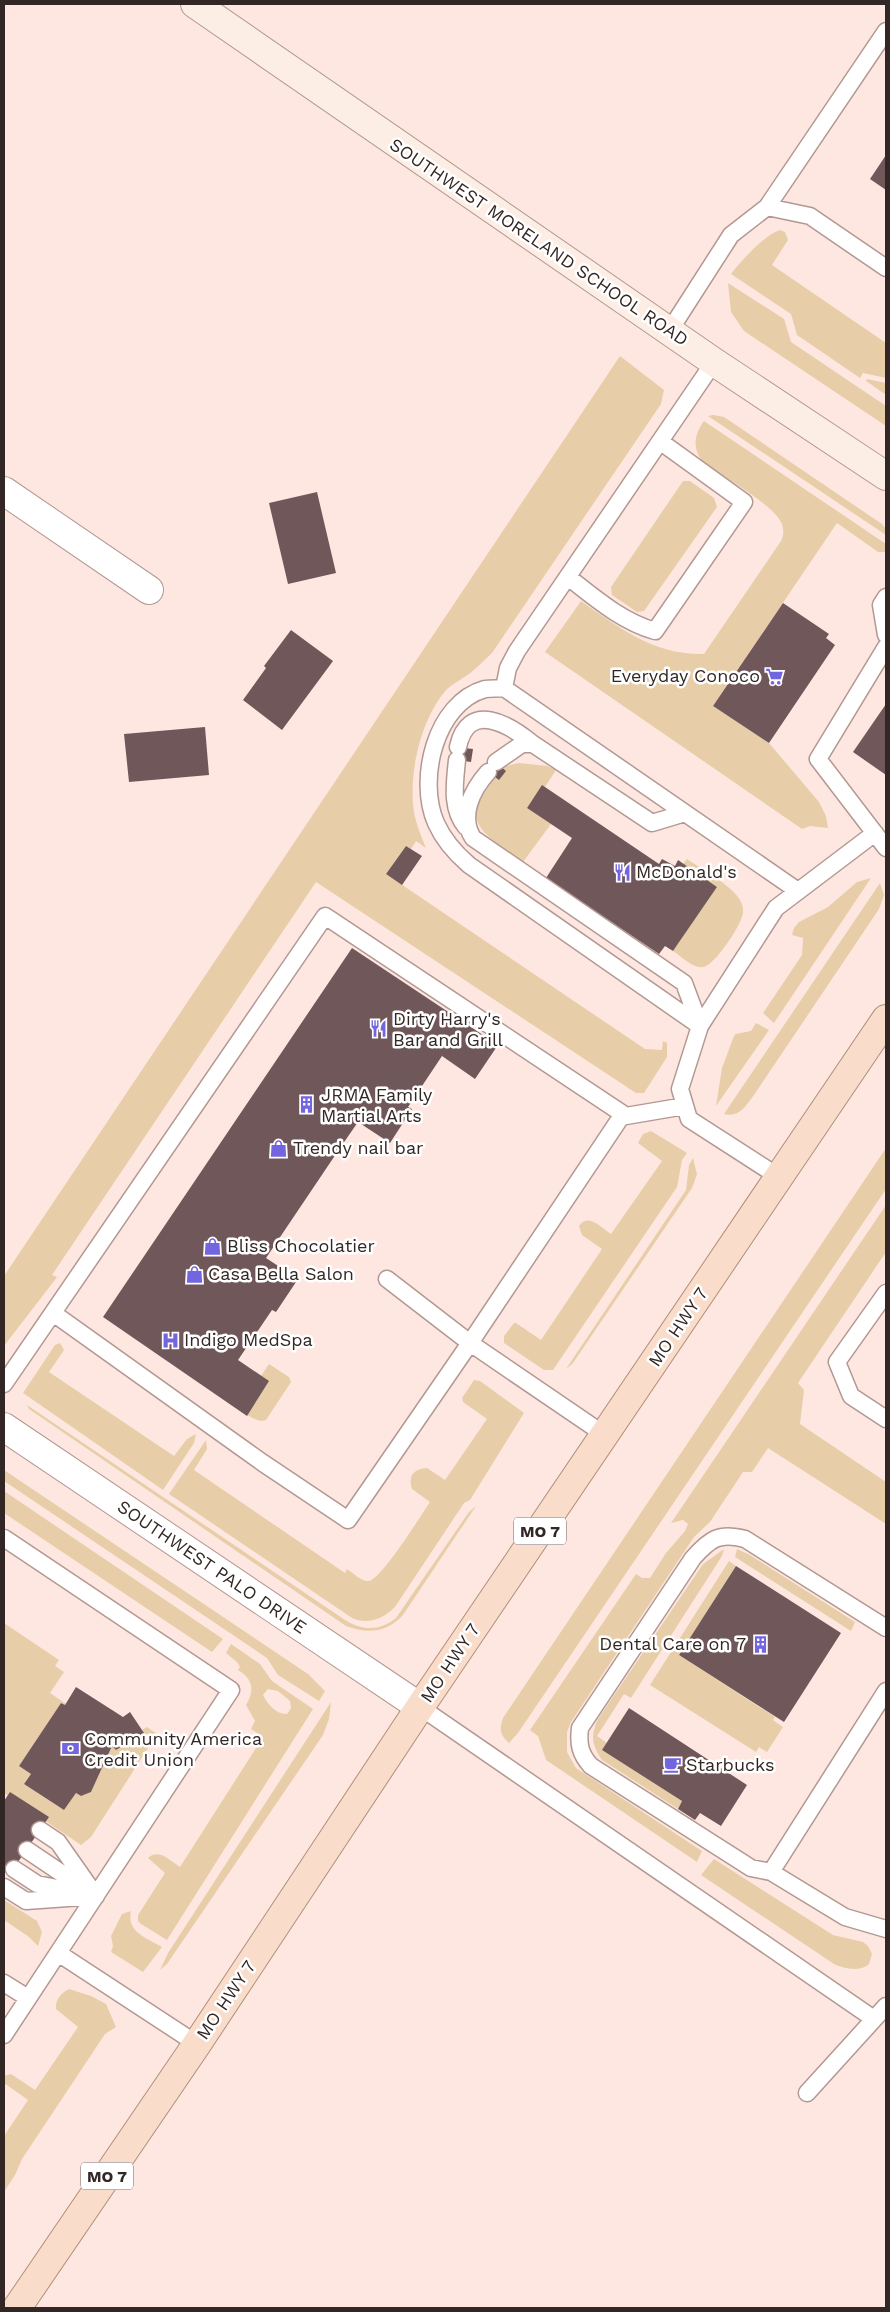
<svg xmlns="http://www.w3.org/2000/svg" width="890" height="2312" font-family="'Work Sans',sans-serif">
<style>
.green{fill:#e7cea8;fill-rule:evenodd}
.building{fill:#70585a}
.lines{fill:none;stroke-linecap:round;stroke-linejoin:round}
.service-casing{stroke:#b39892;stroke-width:19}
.minor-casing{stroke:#b39892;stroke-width:30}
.secondary-casing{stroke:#b39892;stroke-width:30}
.primary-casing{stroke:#b18e79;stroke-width:30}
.service{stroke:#fff;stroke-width:16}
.minor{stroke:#fff;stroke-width:28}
.secondary{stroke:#fceee4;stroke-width:28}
.primary{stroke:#f9ddca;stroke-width:28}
.labels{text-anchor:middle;stroke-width:5;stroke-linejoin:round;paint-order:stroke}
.shield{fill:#fff;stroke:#706866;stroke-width:1}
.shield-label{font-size:16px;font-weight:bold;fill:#322725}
.street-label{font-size:18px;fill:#322725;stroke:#fff}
.poi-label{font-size:18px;fill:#322725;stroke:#fff;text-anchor:start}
</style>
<rect width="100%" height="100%" fill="#fee7e1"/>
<path class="green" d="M780 230 785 232 788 240 772 265 886 343V378L863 373 860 378 797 335 791 314 731 274C741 261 764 235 780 230Z
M728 283 784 319 791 342 886 406V426L744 331 731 312Z
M620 356 664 390 661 404 492 653C484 660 477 668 469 674 462 679 454 683 447 689 421 718 408 774 414 812 416 824 421 836 426 848L416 841 411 849 406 846 386 874 645 1049 662 1050 663 1041 667 1043V1057L644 1093H636L316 882 52 1275 57 1277 54 1281 4 1346V1276Z
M867 379 886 383V395L866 381Z
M713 415 724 417 882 524 886 529V535L708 416Z
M704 421 886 544V552H878L837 523 713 706 769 743 819 802 826 816 828 828 810 826 802 829 545 652 581 601C620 628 653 655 704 654L781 541C784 535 784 529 781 522 770 502 723 477 703 462 692 448 694 435 704 421Z
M683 481H690L714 498 717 507 644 611 637 612 612 595 611 587Z
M519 763 547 766 556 770 545 787 542 786 527 808 551 824 523 862C506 849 466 829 478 804 485 791 494 779 502 767Z
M687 859C701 869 734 886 741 902 743 906 744 912 742 917 739 928 714 966 703 967 693 969 681 956 673 951L717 887 683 864Z
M871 878 774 1023 763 1013 802 955 803 938 792 935 794 928 799 922 828 907 857 882Z
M880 883 884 895 879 909 754 1095C746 1106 739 1118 724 1114Z
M756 1023 769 1030 716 1106 722 1068 734 1036 736 1034 751 1031Z
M651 1131 687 1153 682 1160 677 1187 553 1370H544L504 1343V1336L514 1323H516L541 1340 602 1249 582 1235 579 1226C588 1212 602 1228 611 1234L662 1161 638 1143 643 1134Z
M886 1148V1189L518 1733 509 1743C500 1735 499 1729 503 1718Z
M693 1158 697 1174 692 1188 573 1363 566 1369 686 1190 689 1165Z
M886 1205V1252L798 1383 804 1390 800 1424 886 1482V1524L768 1448 752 1472H743L710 1522 694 1537 571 1722 567 1732V1752L576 1768 702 1851 697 1862 546 1760 538 1736 530 1730 636 1574 642 1578H650L666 1553 685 1531 688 1524 683 1520 671 1523Z
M60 1343 64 1350 49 1372 174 1456 187 1439 196 1434 194 1443 163 1490 23 1393 55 1345Z
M269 1364 289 1377 291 1382 266 1420C256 1424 243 1411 234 1406L240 1407Z
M474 1380 480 1381 524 1413 470 1500 464 1503 395 1607C383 1619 368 1625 352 1618L169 1494 206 1440 207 1449 194 1470 345 1573 347 1569C353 1573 361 1581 368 1581 380 1582 421 1515 430 1502L412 1489C408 1476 413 1469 427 1468L445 1480 487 1419 463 1402 462 1398Z
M27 1405 345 1620C362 1631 380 1631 396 1618L469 1512 476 1506 403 1615C386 1633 368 1634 346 1626L29 1409Z
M4 1470 308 1674 325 1691 319 1701 278 1675 267 1658 4 1481Z
M4 1491 223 1639 212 1652 4 1513Z
M724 1549 722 1556 631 1698 624 1694 597 1736 607 1743 602 1750 682 1801 678 1809 602 1760C592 1745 590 1736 598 1719L703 1564Z
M737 1549 750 1555 855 1622 851 1631 735 1557Z
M729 1561 736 1566 679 1655 775 1717 773 1720 783 1727 767 1752 759 1747 756 1752 650 1685Z
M4 1623 59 1660 55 1666 64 1672 50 1693 66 1704 65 1705 61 1703 19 1766 31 1774 24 1784 64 1810 76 1793 81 1796 91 1792 112 1746 116 1750 143 1733 142 1730 147 1727 157 1734 91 1837 81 1845 4 1793Z
M231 1644 260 1664 272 1681 313 1709 167 1940 141 1924 138 1921V1915L165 1873 148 1858C159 1848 170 1861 180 1867L263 1737 251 1729 255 1721 246 1705C255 1690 253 1679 238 1670L240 1667 237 1662 226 1653ZM268 1689 278 1691 290 1701 291 1708 287 1714C277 1715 267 1704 263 1695Z
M331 1702 329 1719 323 1735 167 1964 160 1970 168 1953Z
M714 1859 833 1935 863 1942 868 1946 872 1954 869 1964C861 1972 844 1969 834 1964L701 1875Z
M4 1900 37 1921 42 1932 38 1946 29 1937 4 1920Z
M131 1911C126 1932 147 1938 162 1947L143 1972 111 1952 113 1946 111 1936 122 1914Z
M69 1989 91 1996 106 2004 116 2027 105 2034 22 2159 15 2175 4 2192V2136L28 2100 4 2083V2076L11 2074 35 2090 78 2027 56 2009C55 2000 61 1993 69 1989Z"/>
<path class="building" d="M886 155V190L870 179Z
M317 492 336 573 288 584 269 503Z
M783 603 829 634 826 638 835 645 769 743 713 706Z
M291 630 333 661 282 730 243 700 266 668 264 666Z
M886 704V775L853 752Z
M205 727 209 775 129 782 124 734Z
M456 747 473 749 471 762 457 760Z
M494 761 506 771 499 780 487 771Z
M542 785 659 864 662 859 675 866 678 860 717 887 673 951 665 946 659 954 546 878 572 838 527 808Z
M406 846 422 856 402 885 386 874Z
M352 948 498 1045 475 1079 442 1056 408 1107 412 1109 390 1143 358 1122 340 1148 266 1258 298 1279 276 1312 272 1310 238 1360 269 1381 247 1416 103 1317Z
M736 1566 841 1633 784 1722 679 1655Z
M76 1687 123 1717 130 1712 144 1733 116 1750 112 1746 91 1792 81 1796 76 1793 64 1810 24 1784 31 1774 19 1766 61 1703 65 1705Z
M629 1708 747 1785 721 1826 700 1813 695 1820 678 1809 682 1801 602 1750Z
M10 1792 49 1817 9 1875 4 1871V1801Z"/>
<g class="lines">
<defs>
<path id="service" d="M767 207 810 216 886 268
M670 330 731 235 767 207 886 31
M568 577C595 598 621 621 655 631L744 502 661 442
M886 597 881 605 886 635
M886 647 818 759 886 848
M504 688 508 668 517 651 714 362
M458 747C468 700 509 724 533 744
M457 760C455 782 450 808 466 827
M496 762 522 744H533L652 823 685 813
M488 772C472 790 459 816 473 838L684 983 700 1026
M700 1026 469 865C455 853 444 841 436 823 417 780 435 703 485 689 491 688 498 689 504 688L798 891
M779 1177 689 1119 680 1089 700 1026 776 908 875 833
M387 1279 470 1343 605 1435
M886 1293 837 1362 851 1396 886 1419
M53 1313 263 1463 348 1520 470 1343 623 1114
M4 1384 325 916 626 1116 685 1106
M4 1538 231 1690 58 1953 197 2044
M886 1691 771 1872 845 1917 886 1929
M420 1707 874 2019
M40 1830 58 1842 96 1896
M27 1850 88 1891
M14 1869 37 1884 77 1892
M771 1872 751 1868 591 1766C580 1754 578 1744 580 1728L693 1558C710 1539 719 1532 745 1539L886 1628
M4 1887 26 1901 96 1896
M4 1983 28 1998
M4 2035 58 1953
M807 2093 886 2006"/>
<path id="minor" d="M4 491 149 590
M4 1427 420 1707"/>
<path id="secondary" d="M195 4 714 362 886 476"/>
<path id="primary" d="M17 2308 197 2044 420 1707 886 1019"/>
</defs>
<use href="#service" class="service-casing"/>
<use href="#minor" class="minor-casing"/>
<use href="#secondary" class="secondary-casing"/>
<use href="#primary" class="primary-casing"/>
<use href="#service" class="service"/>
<use href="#minor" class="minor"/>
<use href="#secondary" class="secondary"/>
<use href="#primary" class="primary"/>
</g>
<defs>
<symbol id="supermarket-bare" viewBox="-9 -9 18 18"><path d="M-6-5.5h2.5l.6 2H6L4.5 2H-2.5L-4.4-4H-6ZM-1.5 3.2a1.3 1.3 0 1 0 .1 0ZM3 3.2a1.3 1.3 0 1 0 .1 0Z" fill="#7365e0" stroke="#fff" stroke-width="2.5" paint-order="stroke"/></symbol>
<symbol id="restaurant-bare" viewBox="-9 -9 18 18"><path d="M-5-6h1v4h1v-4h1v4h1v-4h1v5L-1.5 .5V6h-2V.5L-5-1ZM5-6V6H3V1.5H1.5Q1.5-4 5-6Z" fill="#7365e0" stroke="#fff" stroke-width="2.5" paint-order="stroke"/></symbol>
<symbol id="building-bare" viewBox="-9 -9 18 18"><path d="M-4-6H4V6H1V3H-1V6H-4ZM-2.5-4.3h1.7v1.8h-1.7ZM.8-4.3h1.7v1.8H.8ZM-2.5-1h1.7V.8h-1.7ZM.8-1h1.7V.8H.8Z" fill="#7365e0" stroke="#fff" stroke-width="2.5" paint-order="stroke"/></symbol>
<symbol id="shop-bare" viewBox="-9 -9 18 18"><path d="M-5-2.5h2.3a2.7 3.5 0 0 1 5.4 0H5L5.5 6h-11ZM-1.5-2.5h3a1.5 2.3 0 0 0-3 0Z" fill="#7365e0" stroke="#fff" stroke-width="2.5" paint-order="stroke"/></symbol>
<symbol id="hospital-bare" viewBox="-9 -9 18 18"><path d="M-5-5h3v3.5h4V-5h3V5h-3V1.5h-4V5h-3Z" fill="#7365e0" stroke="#fff" stroke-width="2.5" paint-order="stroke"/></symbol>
<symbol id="bank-bare" viewBox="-9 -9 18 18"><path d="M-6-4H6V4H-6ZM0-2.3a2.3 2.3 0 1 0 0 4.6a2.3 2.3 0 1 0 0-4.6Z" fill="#7365e0" stroke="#fff" stroke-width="2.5" paint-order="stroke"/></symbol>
<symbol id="cafe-bare" viewBox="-9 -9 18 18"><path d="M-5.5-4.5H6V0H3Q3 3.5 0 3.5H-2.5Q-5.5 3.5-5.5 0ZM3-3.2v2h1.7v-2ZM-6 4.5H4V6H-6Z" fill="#7365e0" stroke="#fff" stroke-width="2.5" paint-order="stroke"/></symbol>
</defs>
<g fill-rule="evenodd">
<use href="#supermarket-bare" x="762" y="664" width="25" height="25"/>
<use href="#restaurant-bare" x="610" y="860" width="25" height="25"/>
<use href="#restaurant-bare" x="366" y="1016" width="25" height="25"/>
<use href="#building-bare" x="294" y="1092" width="25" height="25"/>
<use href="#shop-bare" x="266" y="1136" width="25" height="25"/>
<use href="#shop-bare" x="200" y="1234" width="25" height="25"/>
<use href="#shop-bare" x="182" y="1262" width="25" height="25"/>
<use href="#hospital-bare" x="158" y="1328" width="25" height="25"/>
<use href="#building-bare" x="748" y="1632" width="25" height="25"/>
<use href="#bank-bare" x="58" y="1736" width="25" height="25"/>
<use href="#cafe-bare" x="660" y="1752" width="25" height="25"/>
</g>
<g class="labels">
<g class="shield">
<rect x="514" y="1517.5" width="52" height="27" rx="4"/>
<rect x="81" y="2162.5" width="52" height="27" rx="4"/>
</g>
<g class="shield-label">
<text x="540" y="1537">MO 7</text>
<text x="107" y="2182">MO 7</text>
</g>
<g class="street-label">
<text transform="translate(539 242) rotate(34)" y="6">SOUTHWEST MORELAND SCHOOL ROAD</text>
<text transform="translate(678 1327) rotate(-56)" y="6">MO HWY 7</text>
<text transform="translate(212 1567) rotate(34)" y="6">SOUTHWEST PALO DRIVE</text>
<text transform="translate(450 1663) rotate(-56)" y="6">MO HWY 7</text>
<text transform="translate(226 2000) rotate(-56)" y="6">MO HWY 7</text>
</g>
<g class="poi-label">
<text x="760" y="682" text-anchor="end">Everyday Conoco</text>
<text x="636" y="878">McDonald's</text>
<text x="393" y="1025">Dirty Harry's<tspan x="393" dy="21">Bar and Grill</tspan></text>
<text x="321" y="1101">JRMA Family<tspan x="321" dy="21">Martial Arts</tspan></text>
<text x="293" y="1154">Trendy nail bar</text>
<text x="227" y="1252">Bliss Chocolatier</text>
<text x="208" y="1280">Casa Bella Salon</text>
<text x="184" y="1346">Indigo MedSpa</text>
<text x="746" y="1650" text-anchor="end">Dental Care on 7</text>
<text x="84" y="1745">Community America<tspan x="84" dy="21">Credit Union</tspan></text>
<text x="686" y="1771">Starbucks</text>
</g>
</g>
<rect width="890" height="2312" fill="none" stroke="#322725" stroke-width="10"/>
</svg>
